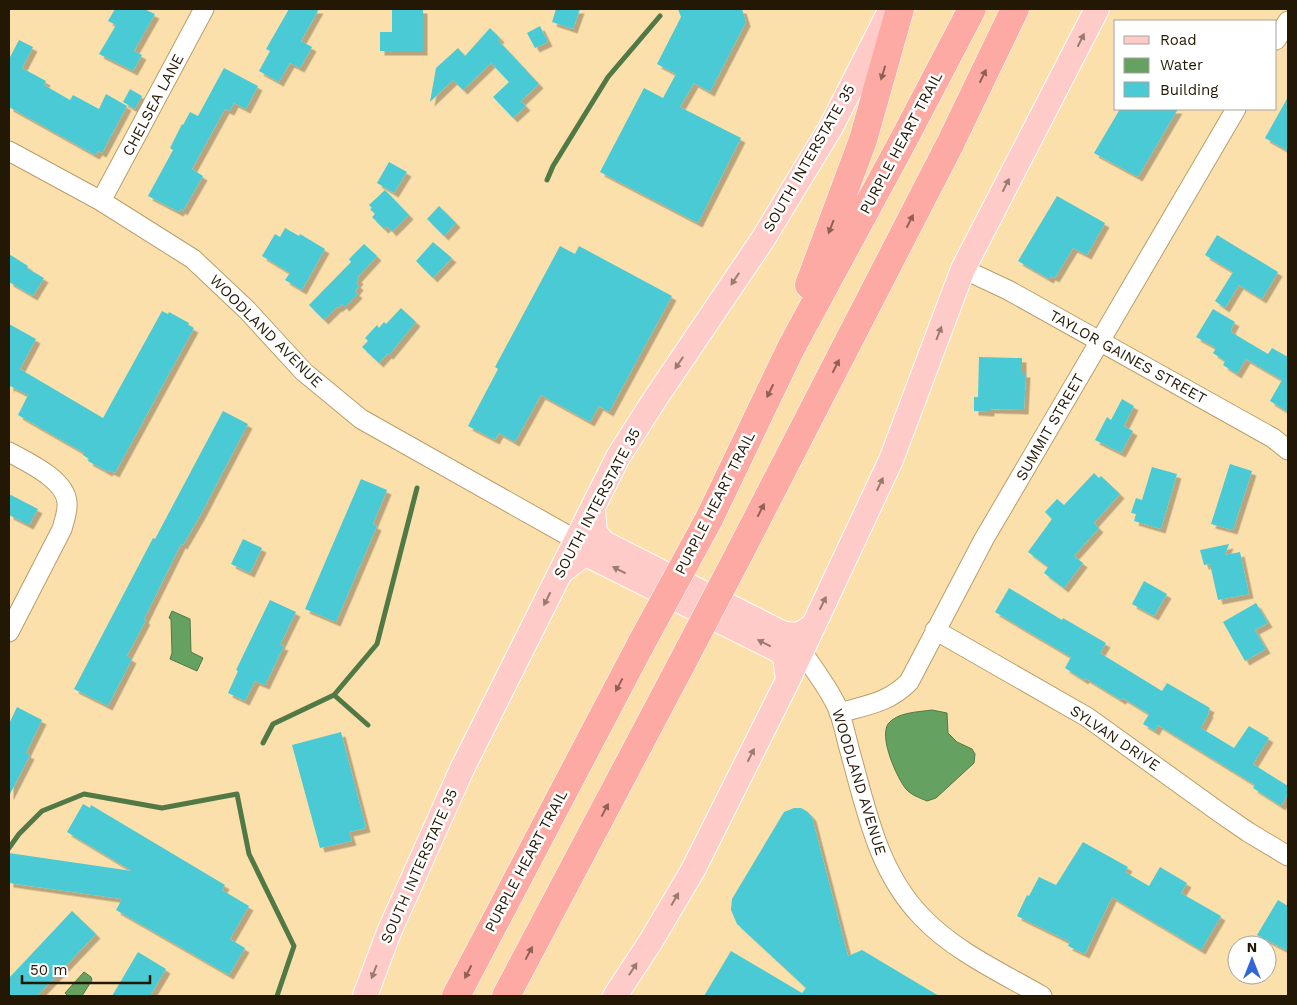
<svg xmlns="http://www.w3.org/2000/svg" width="1297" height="1005" font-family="'Work Sans',sans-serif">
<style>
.water{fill:#65a262;stroke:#517946}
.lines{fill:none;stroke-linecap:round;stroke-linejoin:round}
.stream{stroke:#517946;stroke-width:5}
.building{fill:#4acad5;filter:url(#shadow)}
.minor-casing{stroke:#b99e6c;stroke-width:21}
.major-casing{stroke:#fff;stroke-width:26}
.highway-casing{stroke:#fff;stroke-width:29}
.minor{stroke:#fff;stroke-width:19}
.major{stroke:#fecbc8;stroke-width:24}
.highway{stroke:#fda9a4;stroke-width:28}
.highway-bridge-casing{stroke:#fff;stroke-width:29;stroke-linecap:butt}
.highway-bridge{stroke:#fda9a4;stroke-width:28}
.oneway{fill:#9b7a70}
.oneway2{fill:#906054}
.labels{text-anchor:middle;stroke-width:5;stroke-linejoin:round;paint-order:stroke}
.street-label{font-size:15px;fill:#231804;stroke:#fff}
</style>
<defs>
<filter id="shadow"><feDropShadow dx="4.5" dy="4.5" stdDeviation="0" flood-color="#0004"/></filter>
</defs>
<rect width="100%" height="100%" fill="#fce0ab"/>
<path class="water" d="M172 611 190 619 191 652 203 658 197 671 170 659 172 653 171 619 169 618Z
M932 710 947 713 948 733 957 742 972 749 975 754 974 763 936 798 927 801C920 798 911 795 906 789 897 778 879 738 888 724 897 712 919 712 932 710Z
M84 972 91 977 92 980 82 996H68L65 993Z"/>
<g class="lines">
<path class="stream" d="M547 180 553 166 608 77 660 16
M334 695 368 725
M263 743 273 724 334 695 377 644 417 488
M9 848 19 834 42 811 84 794 162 808 237 794 249 854 294 946 277 996"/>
</g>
<path class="building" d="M115 9H144L155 14 134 51 142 55 133 71 99 54 116 25 108 21Z
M289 9H319L301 41 312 47 300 68 290 63 279 82 259 71 270 51 266 49Z
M392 9H423V51H380V32H392Z
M556 9H580L573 29 552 22Z
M678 9H742L746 22 710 92 694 83 680 107 741 138 698 223 600 172 644 88 663 98 676 74 657 64 681 17Z
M540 26 548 42 535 48 527 33Z
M490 28 500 38 498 40 539 84 521 101 526 106 513 118 493 97 509 82 491 63 463 90 453 80 430 102 436 68 458 48 465 56Z
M19 40 33 47 22 68 46 81 44 85 70 100 73 95 99 109 106 94 127 106 102 153 98 151 95 155 9 107V59Z
M224 68 258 86 246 109 234 103 230 111 225 109 192 169 203 176 183 211 181 209 179 212 148 196 173 150 170 148 182 124 183 125 190 112 198 116Z
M130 89 142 96 135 109 123 102Z
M1288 97V151L1265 138Z
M1120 109H1178L1138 177 1094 153Z
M389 162 407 172 394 193 377 183Z
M385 190 409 215 392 232 387 226 384 229 372 217 375 214 370 209 372 208 369 205Z
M1057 196 1105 223 1087 255 1073 248 1055 278 1051 276 1049 279 1018 261Z
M439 206 456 223 444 236 427 219Z
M285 228 299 236 300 234 325 249 302 290 285 280 290 273 262 256 275 234 280 237Z
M1217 235 1278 272 1262 299 1239 285 1225 308 1215 301 1233 272 1205 255Z
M433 242 452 258 433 278 416 261Z
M364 244 377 256 357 278 359 280 356 283 359 286 355 291 358 294 345 307 342 304 338 308 337 307 324 320 309 305 351 262 349 259Z
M560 246 575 254 579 246 672 296 609 412 599 406 590 422 541 395 515 442 499 433 495 440 468 426 498 369 495 367Z
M9 254 28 266 27 268 44 278 33 296 9 282Z
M401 308 416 322 389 355 387 354 379 363 362 347 368 341 365 338 377 325 379 328 384 322 386 324Z
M1213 309 1235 322 1231 329 1232 330 1231 332 1268 354 1272 348 1288 357V412L1270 401 1282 380 1246 359 1237 374 1223 365 1225 361 1213 353 1216 348 1196 337Z
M162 311 168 314 169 312 189 323 188 325 194 328 115 473 109 470 108 472 88 461 89 459 83 455 84 453 18 415 28 395 10 386 9 389V324L36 339 20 369 103 418Z
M979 357 1022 358V373H1026L1024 410 990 409V412L974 411V397H978Z
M1122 399 1134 406 1124 426 1133 431 1121 453 1095 440 1107 417 1111 420Z
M223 411 248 424 201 514 183 545 181 544 144 619 146 620 127 656 132 659 108 706 74 689 153 538 155 539Z
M1230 464 1252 471 1233 530 1211 524Z
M1152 467 1177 474 1161 529 1134 521 1136 514 1131 513 1136 498 1142 500Z
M1094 473 1099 478 1101 476 1120 494 1094 523 1099 528 1074 556 1083 563 1064 588 1044 573 1048 567 1028 552 1052 519 1045 512 1057 499 1064 505Z
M361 479 387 490 373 524 377 526 336 622 305 609Z
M9 494 38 509 29 525 9 515Z
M243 539 262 548 250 573 231 564Z
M1229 544 1225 555 1240 552 1249 594 1218 600 1210 564 1204 565 1200 550Z
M1144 581 1167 594 1154 616 1132 604Z
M1009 588 1062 620 1063 618 1106 643 1100 653 1162 691 1167 683 1210 708 1208 712 1209 713 1201 728 1234 748 1249 726 1269 738 1253 764 1288 786V795L1281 806 1253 788 1255 785 1158 725 1155 731 1143 724 1149 714 1123 698 1121 700 1085 678 1084 680 1065 668 1071 657 995 612Z
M270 600 296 612 280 645 284 646 265 685 255 681 245 701 228 693 238 671 236 670Z
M1256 603 1268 623 1255 630 1266 649 1245 661 1223 622Z
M17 707 42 720 26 753 30 755 9 796V724Z
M341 732 366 828 349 832 352 841 320 848 292 745Z
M83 804 90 808 91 805 225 885 222 890 249 906 230 939 245 948 229 975 116 910 122 899 9 883V853L132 871 67 832Z
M794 808H801L808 812 812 817 848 956 862 950 939 996H704L731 951 802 993 806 988 737 924 731 910 732 899 784 812Z
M1083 842 1128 867 1125 872 1149 886 1160 867 1187 883 1181 893 1221 916 1201 950 1112 897 1085 954 1068 946 1070 942 1017 916 1027 895 1029 896 1039 877 1056 885Z
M1278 900 1288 906V951L1257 935Z
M72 911 96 934 37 996H9V978Z
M138 952 166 969 150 996H112Z"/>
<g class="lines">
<defs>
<path id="minor" d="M1276 40 1288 21
M9 151 101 201 193 259 247 310 304 372 361 419 576 540
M101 201 204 9
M963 269 1008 290 1273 438 1288 450
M9 452C27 462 65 479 67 502 68 512 64 521 62 529L9 632
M935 630 1087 717 1219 812 1248 832 1288 856
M801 650C814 670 830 689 839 711 843 723 846 736 849 748 866 808 877 871 922 917 954 951 1002 973 1042 996
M839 713C867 705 888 703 909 682L984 539 1236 109"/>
<path id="major" d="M593 510 595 533 604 543 782 633C796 636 801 635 812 626
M561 572 583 555 592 557 780 651 785 657 788 680
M365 996 389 932 462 769 618 457 655 399 763 239 831 127 891 9
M615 996 651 941 693 870 788 680 891 460 963 269 1097 9"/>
<path id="highway" d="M809 285 863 140 900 9
M709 519 791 348 904 139 972 9
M739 554 950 144 1015 9
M456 996 642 642
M506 996 682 663"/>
</defs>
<use href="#minor" class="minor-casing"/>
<use href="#major" class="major-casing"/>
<use href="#highway" class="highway-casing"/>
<use href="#minor" class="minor"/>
<use href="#major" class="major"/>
<use href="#highway" class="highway"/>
<defs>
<path id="highway-bridge" d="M642 642 709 519
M682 663 739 554"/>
</defs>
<use href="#highway-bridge" class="highway-bridge-casing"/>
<use href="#highway-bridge" class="highway-bridge"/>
</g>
<defs><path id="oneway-solid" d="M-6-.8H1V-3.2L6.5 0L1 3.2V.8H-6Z" transform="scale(1.25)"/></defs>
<g class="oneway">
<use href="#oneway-solid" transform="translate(1081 40) rotate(-63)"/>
<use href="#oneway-solid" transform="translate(1006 185) rotate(-63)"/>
<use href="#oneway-solid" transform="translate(735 279) rotate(124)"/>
<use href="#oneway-solid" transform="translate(939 333) rotate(-69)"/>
<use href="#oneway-solid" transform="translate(679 363) rotate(124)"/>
<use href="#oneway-solid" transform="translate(880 484) rotate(-65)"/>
<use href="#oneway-solid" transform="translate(619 570) rotate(-153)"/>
<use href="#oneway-solid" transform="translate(547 599) rotate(117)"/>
<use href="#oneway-solid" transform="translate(823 603) rotate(-64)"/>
<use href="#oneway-solid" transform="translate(764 643) rotate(-153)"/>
<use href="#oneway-solid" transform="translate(751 755) rotate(-63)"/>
<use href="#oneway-solid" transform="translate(675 899) rotate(-60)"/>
<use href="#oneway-solid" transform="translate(633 969) rotate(-57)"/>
<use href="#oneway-solid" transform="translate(374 972) rotate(111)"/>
</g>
<g class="oneway2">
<use href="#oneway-solid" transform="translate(883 73) rotate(107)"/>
<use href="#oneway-solid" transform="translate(983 76) rotate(-64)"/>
<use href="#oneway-solid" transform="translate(910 221) rotate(-63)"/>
<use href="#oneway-solid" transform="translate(831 227) rotate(111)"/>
<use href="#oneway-solid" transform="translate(836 366) rotate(-63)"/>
<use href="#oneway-solid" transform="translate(770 391) rotate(116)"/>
<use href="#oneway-solid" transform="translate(761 510) rotate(-63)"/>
<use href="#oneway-solid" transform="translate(619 685) rotate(118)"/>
<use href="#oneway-solid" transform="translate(605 810) rotate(-62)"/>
<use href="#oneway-solid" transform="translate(529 953) rotate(-62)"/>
<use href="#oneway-solid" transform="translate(468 972) rotate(117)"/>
</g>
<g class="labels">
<g class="street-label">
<text transform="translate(153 105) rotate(-62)" y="5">CHELSEA LANE</text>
<text transform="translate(901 143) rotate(-62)" y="5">PURPLE HEART TRAIL</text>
<text transform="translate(809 158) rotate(-60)" y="5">SOUTH INTERSTATE 35</text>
<text transform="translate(266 331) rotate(45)" y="5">WOODLAND AVENUE</text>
<text transform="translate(1128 357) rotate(29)" y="5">TAYLOR GAINES STREET</text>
<text transform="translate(1050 427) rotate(-60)" y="5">SUMMIT STREET</text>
<text transform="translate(597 503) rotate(-62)" y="5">SOUTH INTERSTATE 35</text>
<text transform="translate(715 503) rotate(-63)" y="5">PURPLE HEART TRAIL</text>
<text transform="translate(1115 738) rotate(34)" y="5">SYLVAN DRIVE</text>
<text transform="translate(859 782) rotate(73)" y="5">WOODLAND AVENUE</text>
<text transform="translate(526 861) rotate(-62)" y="5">PURPLE HEART TRAIL</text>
<text transform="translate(419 866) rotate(-66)" y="5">SOUTH INTERSTATE 35</text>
</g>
</g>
<rect width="1297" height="1005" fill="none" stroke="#231804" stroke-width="20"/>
<rect x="1114" y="20" width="162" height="90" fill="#ffffff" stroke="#a7a39b"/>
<rect x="1124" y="36" width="25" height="8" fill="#fecbc8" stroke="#a7a39b"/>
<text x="1160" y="45" font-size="15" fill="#231804">Road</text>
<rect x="1124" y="58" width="25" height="15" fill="#65a262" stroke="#a7a39b"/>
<text x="1160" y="70" font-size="15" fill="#231804">Water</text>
<rect x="1124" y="82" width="25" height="15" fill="#4acad5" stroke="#a7a39b"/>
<text x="1160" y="95" font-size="15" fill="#231804">Building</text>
<g transform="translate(1252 960)"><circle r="24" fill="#ffffff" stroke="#a7a39b"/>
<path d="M0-4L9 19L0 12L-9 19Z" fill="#3366d5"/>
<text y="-8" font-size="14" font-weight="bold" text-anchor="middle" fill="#231804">N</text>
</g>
<path d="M22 975v8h128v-8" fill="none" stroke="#231804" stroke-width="2.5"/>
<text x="30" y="975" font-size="15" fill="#231804" stroke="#ffffff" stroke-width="4" paint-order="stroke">50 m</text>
</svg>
